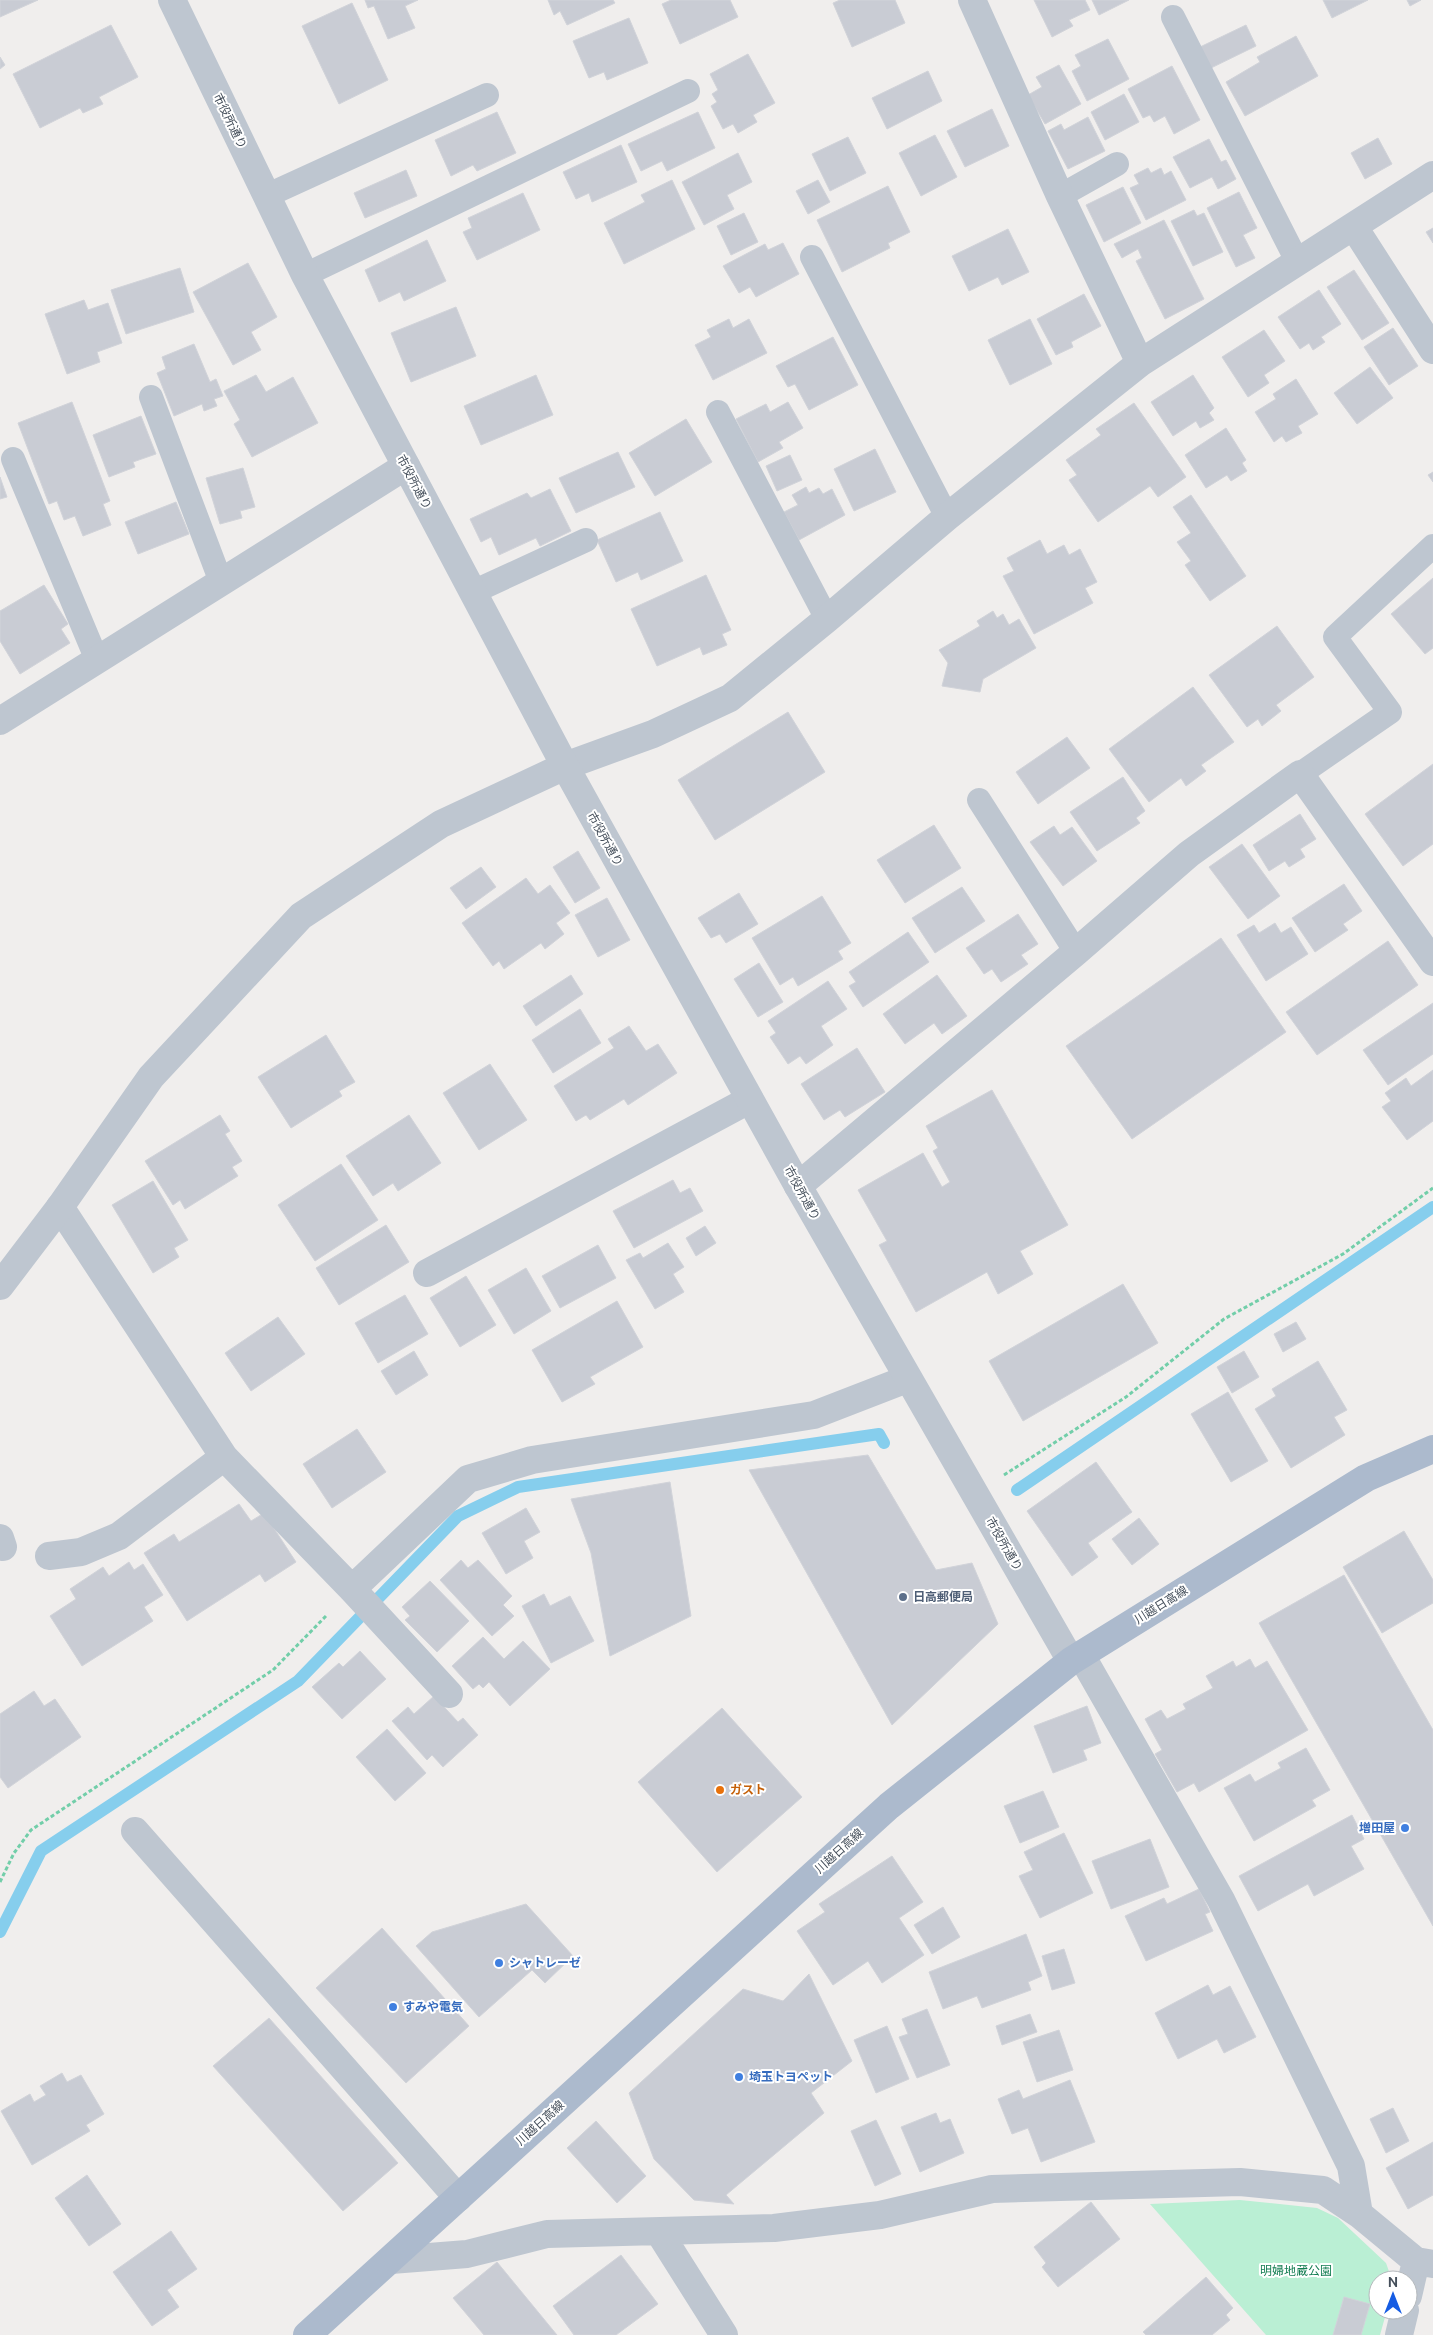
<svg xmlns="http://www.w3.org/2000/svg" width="1433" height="2335" font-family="Ubuntu,'Noto Sans JP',sans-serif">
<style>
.green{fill:#baefd4}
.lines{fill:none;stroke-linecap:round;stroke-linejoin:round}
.stream{stroke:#86ceed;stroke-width:12}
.building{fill:#c9ccd4;stroke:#d1d3d9}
.path{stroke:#72cea9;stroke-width:3;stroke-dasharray:4 2.5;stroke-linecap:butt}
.service{stroke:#bec6d0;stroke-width:24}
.minor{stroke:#bec6d0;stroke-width:28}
.tertiary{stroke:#bec6d0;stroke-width:28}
.primary{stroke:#acbacd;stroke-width:28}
.service-dot{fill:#5c6f8a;stroke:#fff;stroke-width:2}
.food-dot{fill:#e8710a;stroke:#fff;stroke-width:2}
.shop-dot{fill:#3f7fe0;stroke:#fff;stroke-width:2}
.labels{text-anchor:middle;stroke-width:4;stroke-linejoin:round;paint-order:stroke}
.street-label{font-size:12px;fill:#454f5b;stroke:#fff}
.service-label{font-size:12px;font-weight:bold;fill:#4e5e75;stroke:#fff;text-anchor:start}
.food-label{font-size:12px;font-weight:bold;fill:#c56008;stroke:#fff;text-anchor:start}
.shop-label{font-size:12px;font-weight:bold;fill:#366cbe;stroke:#fff;text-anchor:start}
.park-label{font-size:12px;fill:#157e53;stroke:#fff}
</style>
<rect width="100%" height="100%" fill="#f0eeed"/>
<path class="green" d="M1240 2200 1317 2208 1338 2218 1386 2263 1392 2280H1378V2310H1387L1380 2335H1266L1150 2204Z"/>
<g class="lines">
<path class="stream" d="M1017 1490 1433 1207
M0 1932 41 1851 298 1681 458 1516 518 1487 879 1434 884 1443"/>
</g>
<path class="building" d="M0 0H38L0 17Z
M365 0H418L405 6 415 28 388 39 374 6 368 8Z
M548 0H613L615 3 567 25 560 11 554 15Z
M671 0H730L738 17 680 44 662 4Z
M840 0H895L905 23 852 47 833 3Z
M1034 0H1085L1090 10 1069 20 1073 26 1052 37Z
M1092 0H1129L1099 15Z
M1323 0H1368L1332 18Z
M1407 0H1421L1410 6Z
M352 3 388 80 339 104 302 26Z
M629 18 648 63 607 80 604 72 589 78 573 41Z
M111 25 138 77 99 97 103 104 83 113 80 108 40 128 13 74Z
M1246 25 1256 46 1211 68 1200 47Z
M1296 36 1318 76 1245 116 1226 82 1260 62 1257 57Z
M1108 39 1129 79 1087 101 1072 71 1081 66 1075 55Z
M748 54 775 103 753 115 757 122 738 133 733 124 723 129 711 106 717 102 712 94 718 90 710 74Z
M0 57 5 65 0 69Z
M1059 65 1081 104 1045 124 1028 95 1042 87 1036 77Z
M1172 66 1200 120 1174 134 1165 116 1154 122 1150 115 1143 118 1128 89Z
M928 71 942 101 887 129 872 98Z
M1124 94 1139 122 1105 140 1091 112Z
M992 109 1009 146 965 167 947 131Z
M497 112 516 153 477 171 473 165 451 176 435 140Z
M698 112 715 148 667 171 662 161 641 171 628 144Z
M1088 117 1105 151 1068 169 1048 131 1061 124 1064 130Z
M935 135 957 177 921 196 899 153Z
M848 137 866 173 830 191 812 154Z
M1378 138 1392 164 1365 179 1351 153Z
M1209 139 1221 162 1226 160 1236 179 1218 189 1212 177 1190 188 1173 157Z
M621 145 637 182 592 202 589 193 576 199 563 172Z
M738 153 752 182 727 195 734 209 704 225 682 182Z
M1148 168 1151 173 1161 168 1164 175 1171 171 1186 200 1146 220 1130 188 1139 184 1134 175Z
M406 170 417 196 365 218 354 193Z
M672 180 695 229 624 264 604 223 645 202 641 195Z
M818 180 830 202 808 214 796 191Z
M888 186 910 232 888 243 890 248 842 272 817 220Z
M1123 187 1141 223 1104 242 1086 205Z
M1239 192 1257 228 1243 235 1255 258 1236 267 1207 208Z
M523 193 540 230 477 260 463 232 472 228 468 218Z
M1194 210 1197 216 1204 213 1223 252 1193 266 1171 221Z
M744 213 758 242 731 255 717 226Z
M1164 220 1204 299 1165 319 1136 261 1142 258 1138 249 1122 258 1114 244Z
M1433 228V243L1426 232Z
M1008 229 1029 272 1002 285 998 277 969 291 952 256Z
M427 240 446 281 404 301 400 292 379 302 365 270Z
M783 243 799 274 756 297 750 287 739 293 723 266 765 244 768 250Z
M248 263 277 317 251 332 261 350 233 365 193 292Z
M180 268 194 312 126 334 111 290Z
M1354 270 1389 323 1362 340 1327 287Z
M1319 290 1341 324 1321 337 1325 342 1313 350 1309 343 1300 349 1278 317Z
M1084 294 1101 326 1071 342 1073 347 1056 355 1037 319Z
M84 300 88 310 108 303 122 343 97 352 100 362 67 374 45 314Z
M456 307 476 356 411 382 391 333Z
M729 319 733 328 749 319 767 353 713 380 695 345 711 337 707 330Z
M1030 319 1052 364 1010 385 988 340Z
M1393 328 1418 366 1389 385 1364 347Z
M1264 330 1285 361 1264 375 1269 383 1248 397 1222 357Z
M833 337 858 385 809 410 795 384 788 387 776 366Z
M194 344 210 382 216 379 223 396 214 399 217 406 204 411 202 404 174 416 157 373 166 369 162 357Z
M1370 367 1393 398 1357 424 1334 393Z
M256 375 266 392 293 377 318 423 252 457 234 424 240 420 224 391Z
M536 375 553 415 481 445 464 406Z
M1193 375 1214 408 1209 413 1214 420 1200 428 1196 421 1173 436 1151 402Z
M1296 379 1318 414 1298 426 1302 433 1286 442 1282 436 1274 442 1255 412 1276 399 1273 394Z
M72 402 110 501 103 504 111 525 83 536 75 516 64 520 57 501 49 504 18 423Z
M788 402 803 428 779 442 783 448 758 462 736 419 766 404 770 412Z
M1134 403 1186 477 1158 497 1150 486 1098 522 1069 480 1077 475 1066 460 1101 435 1096 429Z
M141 416 156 454 133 462 135 467 109 477 93 435Z
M686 419 712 462 655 496 629 453Z
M1226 428 1246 460 1242 463 1247 471 1231 481 1227 475 1206 488 1185 455Z
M875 449 896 492 854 511 834 469Z
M618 452 635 487 576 513 559 478Z
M790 455 802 480 777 491 766 466Z
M243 468 255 507 240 511 242 518 220 524 206 478Z
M1433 472V482L1428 475Z
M0 477 7 497 0 499Z
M806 487 809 493 819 488 823 494 832 489 845 515 799 540 784 512 798 505 792 495Z
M550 489 571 531 540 546 536 538 499 555 491 537 481 542 470 519 527 493 531 498Z
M1191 495 1246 576 1210 601 1185 565 1191 561 1177 542 1191 533 1173 507Z
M176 502 189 534 138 554 125 522Z
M660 512 683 561 641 580 638 572 616 582 597 540Z
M1040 540 1047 554 1064 545 1069 555 1080 549 1097 582 1085 588 1093 603 1034 634 1003 576 1014 571 1007 558Z
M706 575 731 630 722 634 727 645 703 655 700 647 657 666 631 609Z
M1433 578V648L1425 654 1391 614Z
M44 585 68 624 61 629 70 643 20 674 0 641V611Z
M993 611 997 618 1003 614 1009 625 1019 619 1036 648 983 679 980 692 942 686 948 663 939 650 980 626 977 621Z
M1277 626 1314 677 1276 705 1281 711 1262 726 1258 719 1247 727 1209 675Z
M1193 687 1234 742 1201 765 1206 771 1186 786 1181 778 1149 802 1109 749Z
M788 712 825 772 715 840 678 780Z
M1067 737 1090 768 1038 804 1016 772Z
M1433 764V844L1403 866 1365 814Z
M1123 777 1145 811 1136 818 1140 823 1097 851 1070 812Z
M1300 814 1316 839 1300 849 1305 857 1289 867 1285 861 1269 871 1253 845Z
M934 825 961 868 905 903 877 860Z
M1054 826 1060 835 1072 827 1097 861 1063 886 1030 842Z
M1242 844 1280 896 1248 919 1209 867Z
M578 851 600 888 575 903 553 867Z
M481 867 496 887 466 909 450 888Z
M526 878 538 894 550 885 570 913 556 923 564 934 545 949 541 943 504 969 499 961 493 966 462 923Z
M1344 884 1362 911 1343 924 1348 930 1315 952 1292 918Z
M962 887 985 921 935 953 912 918Z
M739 893 758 924 726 943 720 934 711 938 698 918Z
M822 896 851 943 838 951 843 959 798 986 793 977 780 985 752 938Z
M607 898 630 940 598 957 575 915Z
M1018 914 1038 944 1021 955 1028 964 1001 982 992 969 984 974 966 948Z
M1275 923 1281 933 1291 927 1308 954 1266 981 1237 935 1254 925 1259 933Z
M908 932 929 962 863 1007 849 986 856 982 849 972Z
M1221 938 1286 1032 1132 1139 1066 1046Z
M1388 941 1418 985 1317 1055 1286 1012Z
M759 963 783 1002 758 1017 734 979Z
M571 975 583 994 536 1026 523 1006Z
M937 975 967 1016 942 1034 934 1023 905 1044 883 1014Z
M828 981 847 1009 821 1026 833 1045 806 1064 800 1056 788 1064 770 1037 776 1033 768 1021Z
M1433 1003V1054L1388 1085 1363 1050Z
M580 1009 601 1043 553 1073 532 1040Z
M629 1026 646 1051 658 1044 677 1073 628 1105 624 1099 590 1120 586 1115 576 1121 554 1086 614 1048 608 1039Z
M326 1035 355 1082 339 1091 342 1096 291 1128 258 1077Z
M857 1048 885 1092 845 1117 840 1110 824 1120 801 1084Z
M490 1064 527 1120 479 1150 443 1093Z
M1433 1070V1121L1407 1140 1382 1107 1391 1101 1385 1093 1406 1078 1411 1086Z
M992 1090 1068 1225 1020 1251 1033 1274 998 1294 987 1272 916 1312 879 1245 887 1241 858 1190 923 1153 942 1187 950 1182 933 1151 938 1148 926 1126Z
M220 1115 230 1131 225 1134 242 1161 232 1167 238 1176 185 1209 180 1200 173 1205 145 1161Z
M409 1115 441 1163 398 1191 393 1183 373 1196 346 1156Z
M341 1164 378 1220 315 1261 278 1205Z
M673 1180 680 1193 690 1188 703 1211 634 1248 613 1211Z
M153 1181 188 1240 174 1248 179 1257 153 1273 112 1205Z
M386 1225 409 1262 339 1305 316 1268Z
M705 1226 716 1243 696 1256 686 1238Z
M668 1243 684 1267 673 1274 684 1292 655 1309 626 1260 640 1253 643 1258Z
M598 1245 616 1278 560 1308 542 1276Z
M526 1268 551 1311 514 1334 488 1290Z
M466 1276 496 1325 460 1347 430 1298Z
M1123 1284 1158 1343 1023 1421 989 1361Z
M405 1295 428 1334 378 1363 355 1323Z
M617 1301 643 1347 590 1377 595 1384 562 1402 532 1350Z
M278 1317 305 1354 251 1391 225 1353Z
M1296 1322 1306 1339 1283 1352 1274 1334Z
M414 1351 428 1375 396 1395 381 1371Z
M1244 1351 1259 1377 1232 1393 1217 1367Z
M1318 1361 1347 1410 1334 1417 1345 1435 1291 1468 1255 1409 1276 1396 1272 1389Z
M1228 1392 1268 1461 1231 1482 1191 1414Z
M357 1429 386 1472 332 1508 303 1464Z
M868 1455 936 1570 972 1563 998 1624 892 1725 749 1470Z
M1096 1462 1132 1512 1088 1543 1098 1557 1072 1576 1027 1511Z
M670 1482 691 1616 610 1656 591 1553 571 1499Z
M239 1504 251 1521 264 1513 296 1562 265 1582 260 1574 187 1621 144 1553 174 1534 179 1542Z
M526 1508 540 1532 524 1541 533 1558 506 1574 482 1533Z
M1139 1518 1159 1544 1132 1565 1112 1539Z
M1404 1531 1433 1580V1603L1382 1633 1343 1567Z
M461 1560 468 1568 478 1560 512 1596 503 1605 514 1616 492 1636 440 1580Z
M129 1562 134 1570 143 1564 163 1595 144 1607 153 1621 82 1666 50 1616 76 1599 70 1589 103 1567 109 1576Z
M1344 1575 1433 1730V1926L1259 1623Z
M430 1581 469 1621 437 1652 405 1620 410 1616 402 1607Z
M544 1594 550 1606 570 1596 594 1641 551 1663 522 1606Z
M483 1637 504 1659 523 1641 550 1669 510 1706 489 1682 483 1688 479 1684 473 1689 452 1666Z
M360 1651 386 1679 342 1719 312 1687 339 1663 343 1667Z
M1250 1659 1255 1668 1267 1661 1308 1730 1199 1792 1194 1783 1177 1792 1155 1754 1162 1750 1145 1719 1161 1710 1167 1719 1186 1709 1183 1704 1213 1688 1206 1676 1233 1661 1236 1667Z
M34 1691 44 1706 55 1699 81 1737 8 1788 0 1777V1714Z
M434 1696 458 1722 463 1718 478 1735 443 1767 432 1755 427 1760 392 1721 408 1707 414 1714Z
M1087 1706 1101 1743 1083 1750 1087 1760 1053 1773 1034 1726Z
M722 1708 802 1797 717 1872 638 1782Z
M387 1729 426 1773 395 1801 356 1757Z
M1306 1748 1330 1790 1312 1800 1316 1806 1254 1841 1224 1788 1250 1774 1255 1782 1281 1768 1278 1763Z
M1043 1791 1059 1827 1020 1843 1004 1806Z
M1352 1815 1364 1839 1351 1846 1364 1869 1314 1896 1308 1884 1258 1911 1239 1876Z
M1064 1833 1093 1893 1040 1918 1019 1876 1033 1870 1024 1852Z
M1150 1839 1169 1887 1111 1909 1092 1861Z
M892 1856 923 1902 899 1918 924 1955 882 1983 868 1961 833 1985 797 1931 825 1912 819 1904Z
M1199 1889 1210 1912 1205 1914 1213 1931 1146 1961 1125 1916 1164 1898 1167 1904Z
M526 1904 573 1956 545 1983 532 1970 479 2017 416 1946 432 1932Z
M943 1907 960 1937 932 1954 914 1925Z
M382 1928 469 2026 406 2083 316 1988Z
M1026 1934 1042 1976 1028 1982 1031 1990 982 2008 977 1996 943 2009 929 1972Z
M1064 1949 1075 1983 1052 1990 1042 1956Z
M809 1974 852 2061 811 2093 824 2113 726 2195 734 2204 694 2200 654 2159 629 2093 743 1989 783 2001Z
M1208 1985 1213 1995 1230 1986 1256 2037 1224 2053 1217 2039 1178 2059 1155 2013Z
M927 2009 950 2065 917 2078 899 2037 908 2034 902 2019Z
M1030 2014 1037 2032 1002 2045 996 2026Z
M269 2018 398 2163 343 2211 213 2066Z
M887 2026 909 2079 876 2093 854 2040Z
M1059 2030 1073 2070 1037 2082 1023 2042Z
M62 2073 67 2082 81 2075 104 2114 86 2125 90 2131 32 2165 1 2111 30 2094 34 2102 46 2095 40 2086Z
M1070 2080 1095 2142 1041 2162 1028 2128 1012 2134 998 2099 1019 2090 1023 2099Z
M1393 2108 1409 2141 1386 2153 1370 2119Z
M936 2113 940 2123 950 2119 964 2153 920 2172 901 2127Z
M876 2120 901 2174 875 2186 851 2131Z
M596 2121 646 2176 617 2203 567 2148Z
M1433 2142V2195L1408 2209 1386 2168Z
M87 2175 121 2224 89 2246 55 2198Z
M1091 2202 1120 2239 1058 2287 1042 2267 1046 2263 1034 2247Z
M171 2231 197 2269 167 2290 179 2307 152 2326 113 2272Z
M621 2255 658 2304 616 2335H574L553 2306Z
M497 2262 557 2335H484L453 2298Z
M1206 2277 1233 2308 1226 2315 1230 2320 1212 2335H1146L1143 2332Z
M1344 2297 1370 2304 1361 2335H1333Z"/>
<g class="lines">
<path class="path" d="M1004 1475 1126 1397 1224 1319 1343 1254 1433 1188
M0 1882 14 1853 31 1830 273 1670 327 1615"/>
<path class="service" d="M1173 17 1298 263
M266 196 487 95
M1060 196 1117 164
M812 257 947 517
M305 275 688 91
M151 397 221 582
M718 412 827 619
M13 459 97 660
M473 592 586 540
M1300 774 1390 712 1335 637 1433 546
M979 800 1076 952"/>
<path class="minor" d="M972 0 1060 196 1140 363
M1354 227 1433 350
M0 721 406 466
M565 766 653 734 730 698 827 619 947 517 1140 363 1433 175
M798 1186 1076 952 1189 854 1300 774 1433 962
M60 1207 224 1457 352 1589 449 1694
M427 1273 749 1100
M0 1538 3 1547
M49 1556 81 1552 119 1536 224 1457
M352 1589 468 1479 532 1460 814 1415 907 1379
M1081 1655 1221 1900 1351 2166 1359 2214
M135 1831 458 2198
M659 2232 724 2335
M391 2260 467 2254 547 2234 774 2228 880 2215 992 2189 1240 2182 1323 2190 1359 2214 1416 2261 1433 2264
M1408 2296 1416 2261
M1399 2335 1405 2310"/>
<path class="tertiary" d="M172 0 305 275 565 766 798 1186 1071 1661
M0 1286 60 1207 151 1077 301 916 441 824 565 766"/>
<path class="primary" d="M307 2335 889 1806 1071 1661 1366 1478 1433 1449"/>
</g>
<circle class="service-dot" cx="903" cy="1597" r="5"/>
<circle class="food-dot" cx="720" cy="1790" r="5"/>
<g class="shop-dot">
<circle cx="1405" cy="1828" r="5"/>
<circle cx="499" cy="1963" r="5"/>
<circle cx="393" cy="2007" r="5"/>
<circle cx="739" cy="2077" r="5"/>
</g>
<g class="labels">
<g class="street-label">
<text transform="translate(230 121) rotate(64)" y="4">市役所通り</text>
<text transform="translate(414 482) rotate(62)" y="4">市役所通り</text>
<text transform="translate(605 839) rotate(61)" y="4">市役所通り</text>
<text transform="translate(802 1193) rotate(61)" y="4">市役所通り</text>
<text transform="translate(1004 1544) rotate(60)" y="4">市役所通り</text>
<text transform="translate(1161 1605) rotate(-32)" y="4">川越日高線</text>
<text transform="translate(839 1851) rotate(-42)" y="4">川越日高線</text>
<text transform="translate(540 2123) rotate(-42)" y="4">川越日高線</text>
</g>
<g class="service-label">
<text x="913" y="1601">日高郵便局</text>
</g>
<g class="food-label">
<text x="730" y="1794">ガスト</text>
</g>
<g class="shop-label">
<text x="1395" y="1832" text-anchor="end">増田屋</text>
<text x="509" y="1967">シャトレーゼ</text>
<text x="403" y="2011">すみや電気</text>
<text x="749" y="2081">埼玉トヨペット</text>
</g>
<g class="park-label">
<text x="1296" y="2275">明婦地蔵公園</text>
</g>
</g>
<g transform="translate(1393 2295)"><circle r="24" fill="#ffffff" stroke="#b5b9bd"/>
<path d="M0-4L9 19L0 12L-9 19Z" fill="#155ce3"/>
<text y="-8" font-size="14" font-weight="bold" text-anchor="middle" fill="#454f5b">N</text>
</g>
</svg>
